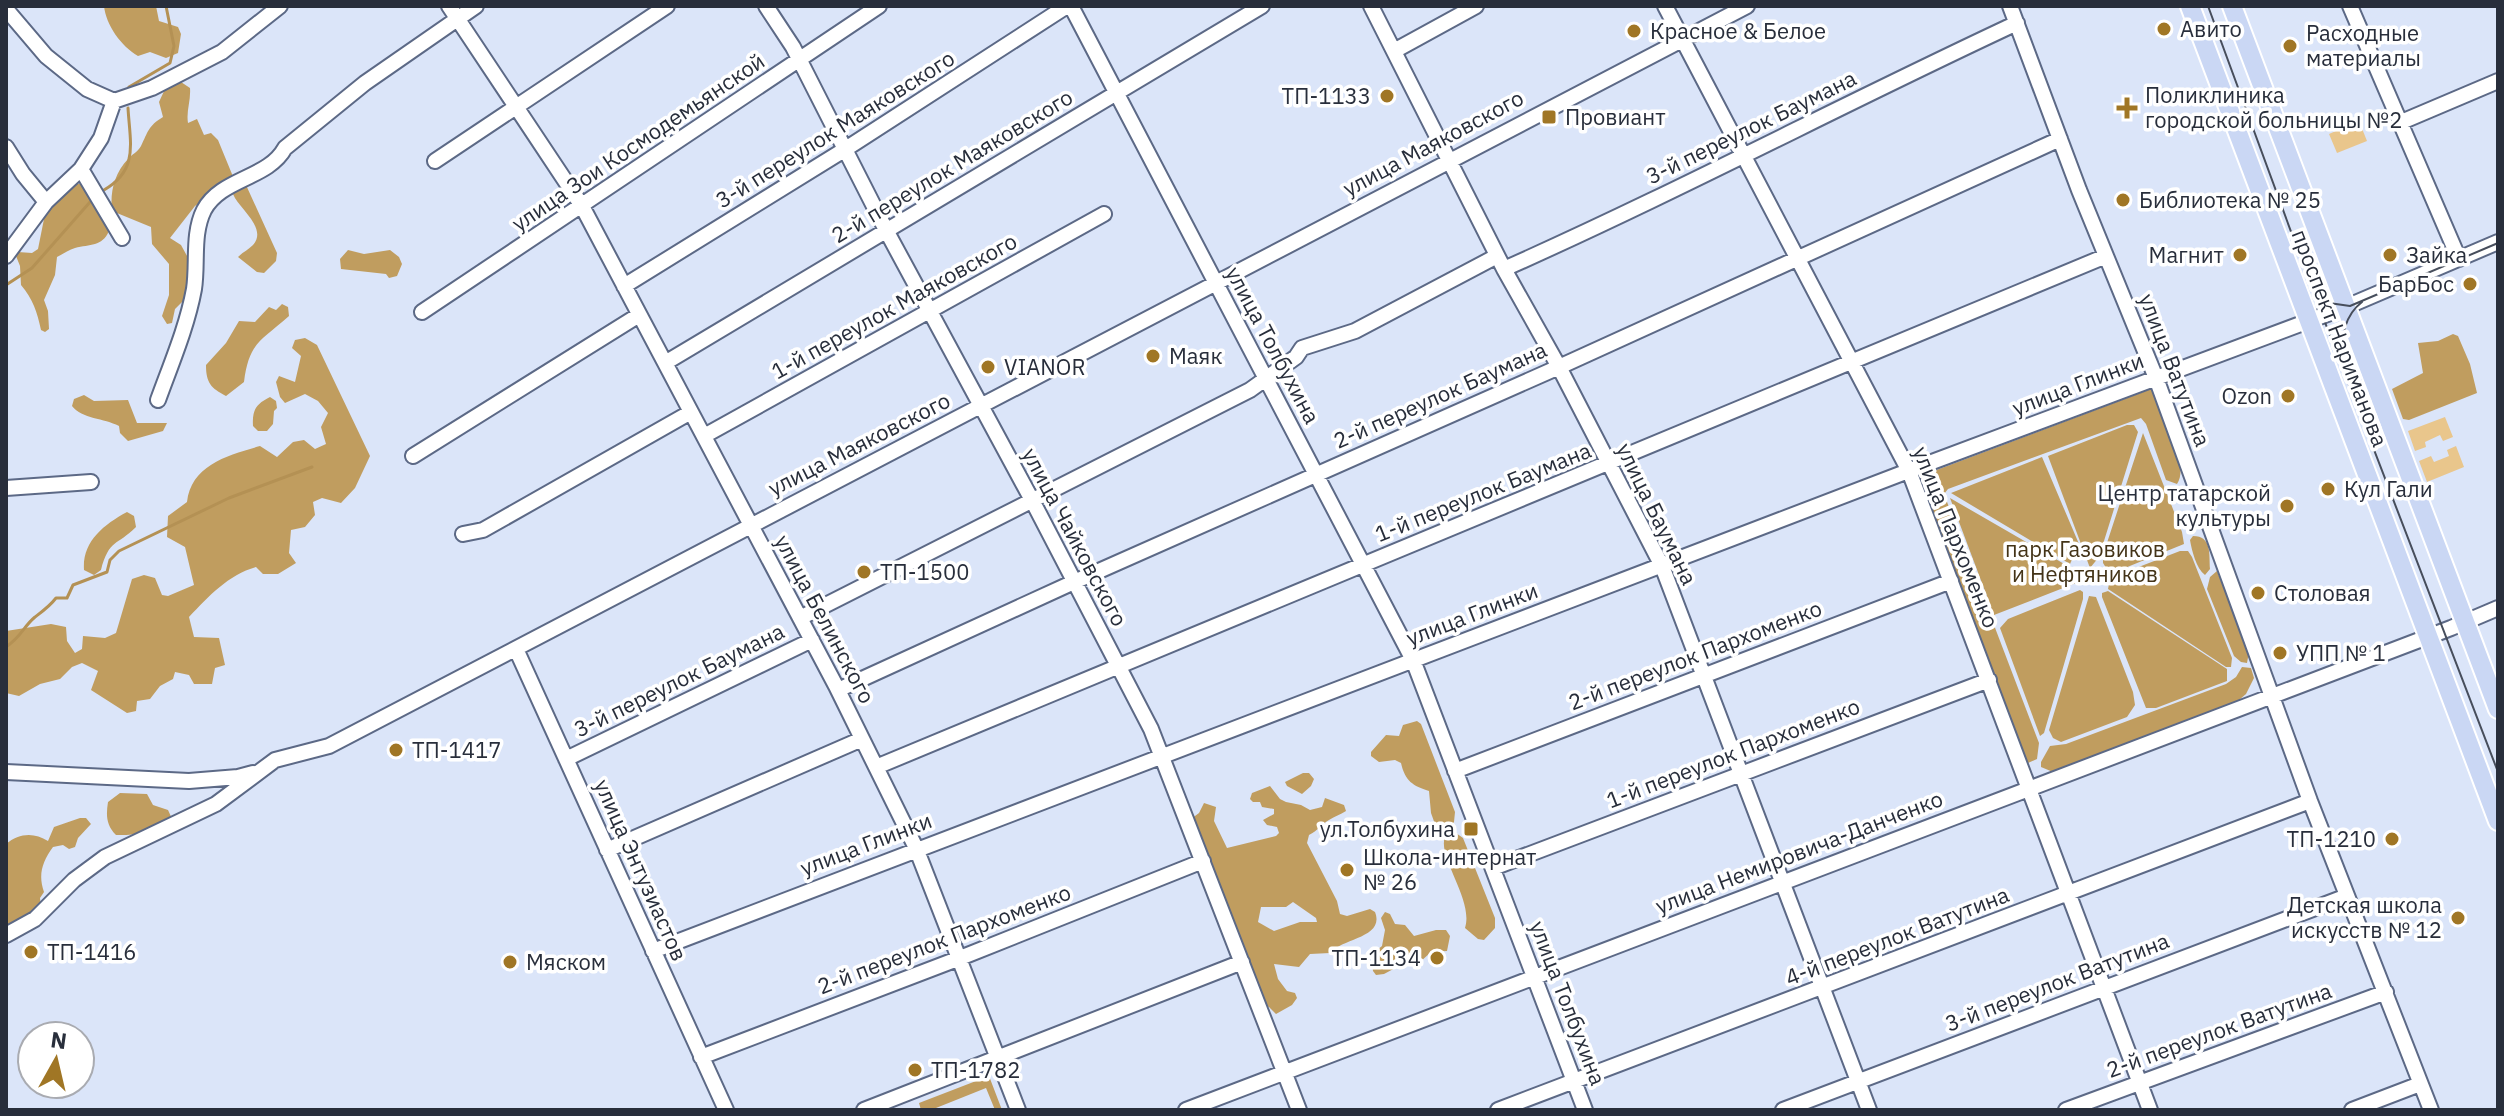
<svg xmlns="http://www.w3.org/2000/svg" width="2504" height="1116" font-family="'IBM Plex Sans',sans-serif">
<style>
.green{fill:#e9c68c}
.forest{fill:#c09d5f;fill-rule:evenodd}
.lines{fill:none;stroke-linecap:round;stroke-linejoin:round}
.stream{stroke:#b49154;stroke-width:3}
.minor-casing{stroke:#5c6986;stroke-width:18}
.major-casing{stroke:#fff;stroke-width:22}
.minor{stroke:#fff;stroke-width:14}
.major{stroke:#cad7f4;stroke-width:18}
.tram{stroke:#474e5c;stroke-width:2}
.poi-dot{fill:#a07625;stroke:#fff;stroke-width:3}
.labels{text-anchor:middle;stroke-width:7;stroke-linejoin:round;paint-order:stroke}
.poi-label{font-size:22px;fill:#282e3b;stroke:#fff;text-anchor:start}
.street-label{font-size:22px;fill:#282e3b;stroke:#fff}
.park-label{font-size:22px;fill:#433317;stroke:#fff}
</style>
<rect width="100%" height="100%" fill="#dbe5f9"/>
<path class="green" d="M2359 121 2367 141 2337 153 2329 134Z
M2445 417 2453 437 2443 441 2440 435 2425 442 2426 447 2415 451 2408 431Z
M2456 446 2464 467 2427 482 2419 461 2431 456 2434 462 2449 456 2447 450Z"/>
<path class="forest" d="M104 6H156L159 21 178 27 181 34 178 53 166 58 150 52 138 56C121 46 106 25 104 6Z
M181 82 190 88C191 101 186 111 188 123L197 119 204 135 211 133 218 140 234 179 195 206 170 238 181 245 192 265 189 295 175 309 172 323 167 324 162 316 169 295V264L152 244 151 227 112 211C110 192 114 174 128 159 132 154 138 152 141 146 148 132 148 126 163 117L159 102 165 89Z
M67 184H84L91 193 109 231C102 247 90 244 75 248 69 250 63 254 57 257L55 275 44 300 48 311 49 329 45 332 41 330C37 312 33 299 21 285L20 266 16 256 18 252 32 253 38 249 45 214Z
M246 185 277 253 276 261 264 273 257 272 238 257C243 252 248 250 253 245 268 228 239 209 233 194L238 186Z
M348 250 364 254 390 250 399 257 402 264 397 276 389 278 386 274 341 269 340 259Z
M282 304 288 307 289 316C261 341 249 342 244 382L226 396C211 388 206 383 206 365L226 343 239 321 255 322 269 307 276 310Z
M2453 334 2458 336 2470 364 2477 393 2409 420 2403 419 2392 389 2423 373 2418 343 2438 341Z
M305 338 317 345 370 456 355 488 341 503 322 498 313 502 315 515 305 527 291 530 289 553 296 563 278 574H263L256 567C228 575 209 596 189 617L194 637 219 638 225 665 215 668 212 684H194L189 675 175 672 173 679 160 686 150 699 137 701 136 711 127 713 91 690 98 671 82 663 72 667 60 679 40 684 19 696 6 693V631L51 624 66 627 67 641 75 653 82 649 83 636 105 638 116 633 132 579 144 575 155 578 162 595 168 596 194 585 185 547 167 537 168 516 187 502C191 465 228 455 260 446L277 457 293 442 304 440 315 449 326 444 321 427 328 413 318 401 305 394 285 403 280 397 276 382 279 376 295 382 301 356 292 348 295 340Z
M2151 389C2158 395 2155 398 2158 406 2160 412 2161 412 2165 417 2174 431 2187 471 2177 484L2166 480 2146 424 2141 418 1948 489 1944 494 2039 743 2037 759 2028 763 2025 762 1918 477Z
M84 395 94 401 128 400 137 423H167L163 431 128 441 120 433 119 426C104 418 82 419 72 406L74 399Z
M270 397 276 401 277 408 274 411 273 424 267 431H258L253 426C252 410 256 404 270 397Z
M2127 425H2134L2138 432 2099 557 2090 568 2048 456Z
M2143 433 2182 532 2184 544 2110 574 2103 563V555Z
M2042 457 2079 544 2070 564 1951 493Z
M1950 498 2066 565 2076 583 1994 615Z
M127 512 134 516 136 527C117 546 109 539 101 570L94 575 84 570C82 542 103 525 127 512Z
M2193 536C2212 536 2209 554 2210 569L2205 575C2196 568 2192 551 2190 540Z
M2180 551H2188L2192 557 2232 658 2231 667H2226L2108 589 2109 584 2118 575Z
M2217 571 2249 652 2247 663 2241 662 2234 656 2207 589 2210 577Z
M2080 590 2083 592V599L2044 733 2040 736 2000 628 2008 619Z
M2108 591 2227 669V681L2156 708H2146L2102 597V593Z
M2089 596 2096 597 2133 692 2135 705 2127 717 2061 742 2053 738 2049 730Z
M2242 667 2251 668 2254 678 2246 694 2239 700 2053 772 2041 767V762L2050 746 2066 744 2226 684 2236 677Z
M1417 721 1421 724 1455 812 1454 822C1449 828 1443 831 1436 827L1431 813 1429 791C1413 786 1405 781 1401 763L1395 760 1379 762 1371 756V752L1386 735 1399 736 1403 725Z
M1303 773H1309L1314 779 1311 786 1302 794 1287 786 1285 782Z
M1270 786 1280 799 1286 802 1301 805 1310 810 1322 807 1325 798 1344 805 1346 811C1340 815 1335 816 1329 820 1321 824 1318 831 1309 835L1307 843 1337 901 1340 914 1347 916 1370 909 1375 912C1385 938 1343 938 1330 953L1310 954 1299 967 1274 964 1278 979 1287 991 1295 993 1297 998 1292 1005 1276 1014 1269 1007 1261 1004 1191 819 1199 813 1204 803 1216 807 1214 821 1227 848 1276 836 1279 833 1277 827 1267 825 1263 820 1274 814V809L1262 807 1260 802H1253L1250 799 1252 793ZM1293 902 1316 918 1317 922H1300L1274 931 1258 922 1261 907H1286Z
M120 793 147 794 153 805 168 810 174 823 164 821C149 835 135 835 116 835 106 825 106 815 108 802Z
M80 818H86L91 824 78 838 75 847 69 849 63 845 53 847C42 862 38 875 44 892L40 898 41 908 6 927V844C19 833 34 832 48 841L54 827Z
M1456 833 1463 838 1495 918V928L1484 940 1478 939 1465 928C1474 900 1437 857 1445 837Z
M1385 912 1390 914 1395 924 1405 925 1414 936 1436 930H1446L1450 936 1447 951 1431 952 1419 963 1399 966 1384 974 1376 975 1373 971 1371 955 1382 946 1385 930 1381 918Z
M989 1076 1002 1110H995L986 1088 931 1110H921L919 1103Z"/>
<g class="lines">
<path class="stream" d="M129 87 170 63 174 46 166 6
M104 190C139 170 130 143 128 108
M6 285 32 268 90 202
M6 647C22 636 23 627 35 617 43 611 50 606 56 598H67L73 585 107 572 110 560 119 551 229 498 312 467"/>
<defs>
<path id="minor" d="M449 6 582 206 836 686 916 848 1018 1110
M766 6 793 47 886 230 1033 502 1151 729 1299 1110
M1071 6 1413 660 1585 1110
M1371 6 1504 269 1559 367 1662 566 1869 1110
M1665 6 1909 471 2150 1110
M2010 6 2079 190 2156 378 2310 801 2431 1110
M2350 6 2459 259
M6 9 46 56 87 89 114 101
M1394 51 1476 6
M2399 123 2498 81
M6 147 23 174 46 202
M435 161 667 6
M81 169 122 238
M6 256 46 202 81 169 101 138 114 101 152 88 222 52 280 6
M1504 269C1677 192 1845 103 2017 23
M624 286 844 150 1067 6
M422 312 879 6
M665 363 1262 6
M158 400C171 364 187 327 194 289 198 263 192 234 204 210 221 178 268 179 285 148L365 83 476 6
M704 436 1104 214
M413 456 639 315
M6 488 91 482
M463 534 483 530 691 412
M800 618 1250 390 1296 357 1302 348 1355 331 1497 256
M516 649 726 1110
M838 690 1074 582 1559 367 2060 139
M566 759 812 640
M876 767 2106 256
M1455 771 1951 581
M6 772 189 781 238 777 253 773
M607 850 862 739
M1493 868 1989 680
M6 935 35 919 74 880 105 857 216 804 275 760 329 746 1747 6
M653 951 1916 468 2346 307 2498 242
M701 1057 960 958 1203 861
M864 1110 1242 962
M1186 1110 2451 628 2498 608
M1498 1110 2310 801
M1783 1110 2347 896
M2066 1110 2386 992
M2352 1110 2420 1084"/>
<path id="major" d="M2190 6 2498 821
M2232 6 2498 709"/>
</defs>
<use href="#minor" class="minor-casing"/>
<use href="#major" class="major-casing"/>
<use href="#minor" class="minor"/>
<use href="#major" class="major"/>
<path class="tram" d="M2208 6 2311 286 2498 772
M2314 290 2329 303 2350 306 2498 243
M2344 358C2340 337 2345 315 2362 302"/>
</g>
<g class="poi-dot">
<circle cx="2164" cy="29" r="8"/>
<circle cx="1634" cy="31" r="8"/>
<circle cx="2290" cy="46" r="8"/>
<circle cx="1387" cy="96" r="8"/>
<path d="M2123 96h8v8h8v8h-8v8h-8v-8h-8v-8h8z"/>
<rect x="1541" y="109" width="16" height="16" rx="4"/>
<circle cx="2123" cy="200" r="8"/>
<circle cx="2240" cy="255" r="8"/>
<circle cx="2390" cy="255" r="8"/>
<circle cx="2470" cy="284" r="8"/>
<circle cx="1153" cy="356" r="8"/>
<circle cx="988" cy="367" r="8"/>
<circle cx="2288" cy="396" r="8"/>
<circle cx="2328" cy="489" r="8"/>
<circle cx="2287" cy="506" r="8"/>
<circle cx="864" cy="572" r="8"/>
<circle cx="2258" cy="593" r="8"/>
<circle cx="2280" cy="653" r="8"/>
<circle cx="396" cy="750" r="8"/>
<rect x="1463" y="821" width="16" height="16" rx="4"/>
<circle cx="2392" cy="839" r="8"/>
<circle cx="1347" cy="870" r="8"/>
<circle cx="2458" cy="918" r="8"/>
<circle cx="31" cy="952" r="8"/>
<circle cx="1437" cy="958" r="8"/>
<circle cx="510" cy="962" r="8"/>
<circle cx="915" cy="1070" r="8"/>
</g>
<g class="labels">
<g class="poi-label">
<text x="2180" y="37">Авито</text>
<text x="1650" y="39">Красное &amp; Белое</text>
<text x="2306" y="41">Расходные<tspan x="2306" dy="25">материалы</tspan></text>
<text x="2145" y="103">Поликлиника<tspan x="2145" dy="25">городской больницы №2</tspan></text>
<text x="1371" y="104" text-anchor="end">ТП-1133</text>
<text x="1565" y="125">Провиант</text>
<text x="2139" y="208">Библиотека № 25</text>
<text x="2224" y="263" text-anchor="end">Магнит</text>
<text x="2406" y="263">Зайка</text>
<text x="2454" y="292" text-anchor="end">БарБос</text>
<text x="1169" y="364">Маяк</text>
<text x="1004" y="375">VIANOR</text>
<text x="2272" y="404" text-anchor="end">Ozon</text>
<text x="2344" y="497">Кул Гали</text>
<text x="2271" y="501" text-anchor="end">Центр татарской<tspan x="2271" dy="25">культуры</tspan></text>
<text x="880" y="580">ТП-1500</text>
<text x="2274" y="601">Столовая</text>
<text x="2296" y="661">УПП № 1</text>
<text x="412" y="758">ТП-1417</text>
<text x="1455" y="837" text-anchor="end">ул.Толбухина</text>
<text x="2376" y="847" text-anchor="end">ТП-1210</text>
<text x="1363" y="865">Школа-интернат<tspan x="1363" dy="25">№ 26</tspan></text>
<text x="2442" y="913" text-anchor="end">Детская школа<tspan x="2442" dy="25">искусств № 12</tspan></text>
<text x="47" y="960">ТП-1416</text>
<text x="1421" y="966" text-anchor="end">ТП-1134</text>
<text x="526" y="970">Мяском</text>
<text x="931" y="1078">ТП-1782</text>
</g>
<g class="street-label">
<text transform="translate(1751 127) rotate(-26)" y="8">3-й переулок Баумана</text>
<text transform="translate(835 129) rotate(-32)" y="8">3-й переулок Маяковского</text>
<text transform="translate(638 142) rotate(-34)" y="8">улица Зои Космодемьянской</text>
<text transform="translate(1433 143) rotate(-28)" y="8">улица Маяковского</text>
<text transform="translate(952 166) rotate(-31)" y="8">2-й переулок Маяковского</text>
<text transform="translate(894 306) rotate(-29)" y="8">1-й переулок Маяковского</text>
<text transform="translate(2340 338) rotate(69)" y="8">проспект Нариманова</text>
<text transform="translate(1273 345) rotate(62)" y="8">улица Толбухина</text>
<text transform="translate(2175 370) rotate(69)" y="8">улица Ватутина</text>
<text transform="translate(2078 384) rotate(-21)" y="8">улица Глинки</text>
<text transform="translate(1440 395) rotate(-24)" y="8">2-й переулок Баумана</text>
<text transform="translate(859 444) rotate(-27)" y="8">улица Маяковского</text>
<text transform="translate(1483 492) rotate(-22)" y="8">1-й переулок Баумана</text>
<text transform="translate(1657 514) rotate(64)" y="8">улица Баумана</text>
<text transform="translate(1075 537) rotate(62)" y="8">улица Чайковского</text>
<text transform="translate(1956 537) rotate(68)" y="8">улица Пархоменко</text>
<text transform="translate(1472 614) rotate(-21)" y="8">улица Глинки</text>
<text transform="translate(825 619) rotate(62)" y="8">улица Белинского</text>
<text transform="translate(1695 655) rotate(-21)" y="8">2-й переулок Пархоменко</text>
<text transform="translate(679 680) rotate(-26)" y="8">3-й переулок Баумана</text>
<text transform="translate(1733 753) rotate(-21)" y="8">1-й переулок Пархоменко</text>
<text transform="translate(866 844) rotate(-21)" y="8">улица Глинки</text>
<text transform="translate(1799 852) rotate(-21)" y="8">улица Немировича-Данченко</text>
<text transform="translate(641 870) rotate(66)" y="8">улица Энтузиастов</text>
<text transform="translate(1897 936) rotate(-21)" y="8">4-й переулок Ватутина</text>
<text transform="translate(944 939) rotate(-21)" y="8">2-й переулок Пархоменко</text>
<text transform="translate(2057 982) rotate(-21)" y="8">3-й переулок Ватутина</text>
<text transform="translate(1568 1003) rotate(69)" y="8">улица Толбухина</text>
<text transform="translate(2219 1030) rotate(-20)" y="8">2-й переулок Ватутина</text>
</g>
<g class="park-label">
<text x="2085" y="557">парк Газовиков<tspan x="2085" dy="25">и Нефтяников</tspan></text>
</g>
</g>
<rect width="2504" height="1116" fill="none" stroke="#282e3b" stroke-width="16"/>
<g transform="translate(56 1060) rotate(8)"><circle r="38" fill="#ffffff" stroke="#a9abb1" stroke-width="2"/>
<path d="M0-6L14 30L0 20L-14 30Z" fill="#a07625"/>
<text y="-12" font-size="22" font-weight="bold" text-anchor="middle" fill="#282e3b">N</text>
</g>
</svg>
